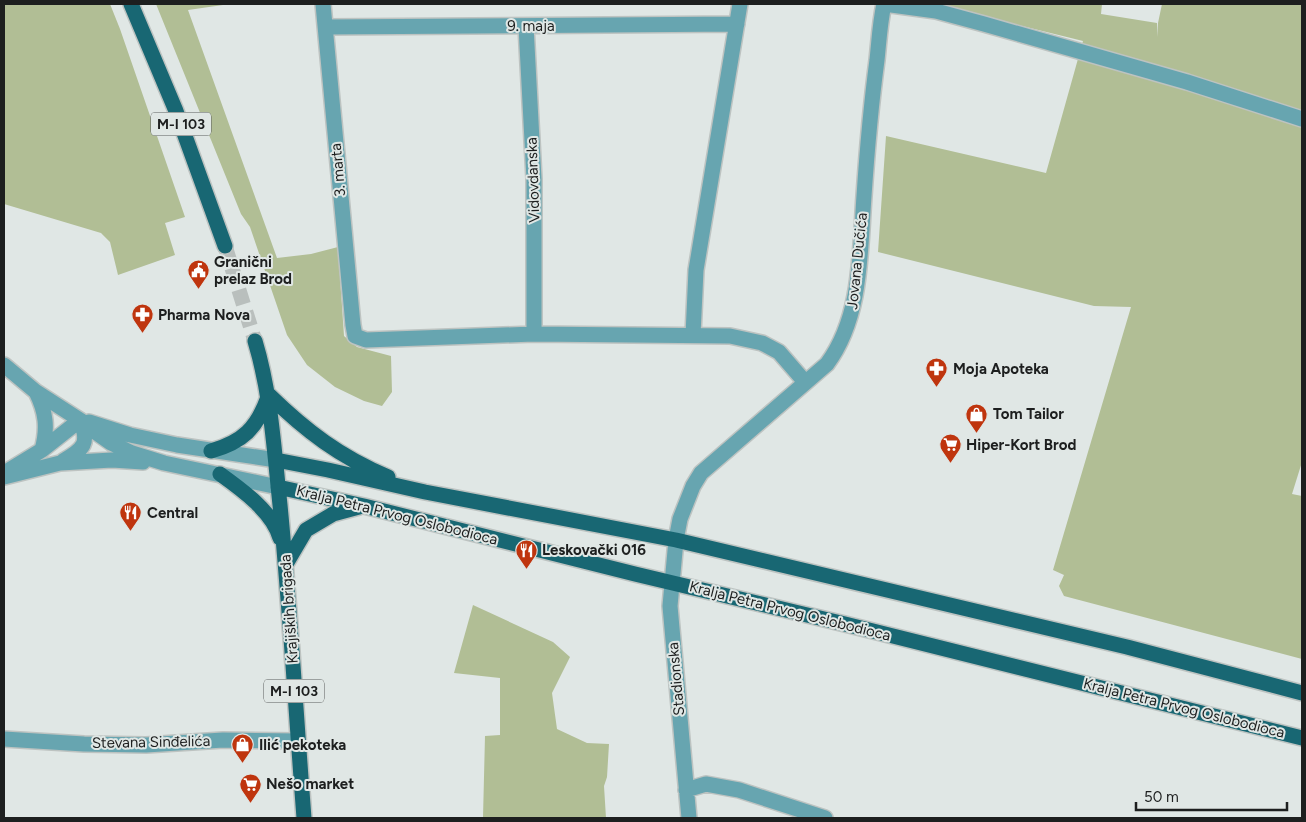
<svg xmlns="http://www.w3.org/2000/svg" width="1306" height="822" font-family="Figtree,sans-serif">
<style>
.green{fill:#b1be95}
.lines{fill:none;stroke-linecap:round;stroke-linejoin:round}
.major-tunnel{stroke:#b9bfbd;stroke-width:15;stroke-dasharray:15 8;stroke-linecap:butt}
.minor-casing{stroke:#bdc3c1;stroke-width:18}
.major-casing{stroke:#bdc3c1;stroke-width:18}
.minor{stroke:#67a5b0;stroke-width:15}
.major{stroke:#186773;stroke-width:15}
.labels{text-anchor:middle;stroke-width:4;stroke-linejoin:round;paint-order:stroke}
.shield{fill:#e0e7e5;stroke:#585b5a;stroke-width:1}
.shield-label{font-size:14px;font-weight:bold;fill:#1d1f1f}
.street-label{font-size:15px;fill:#1d1f1f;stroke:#e0e7e5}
.poi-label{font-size:15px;font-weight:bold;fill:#1d1f1f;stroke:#e0e7e5;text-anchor:start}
</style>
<rect width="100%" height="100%" fill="#e0e7e5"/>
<path class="green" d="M4 4H110L120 29 185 217 165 223 175 255 118 275 110 242 101 233 4 204Z
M156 4H230L188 10 277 258 311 254 338 247 344 336 357 347 391 356 392 392 382 406 364 401 335 387 307 365 287 335 250 227 241 214Z
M933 4H1102L1101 14 1157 23 1158 37V23L1162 4H1302V462L1292 494 1302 496V659L1064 596 1059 586 1064 575 1053 570 1131 307 1094 306 878 252 886 136 1046 173 1083 41Z
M473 605 553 642 570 657 552 693 557 729 587 743 609 744 607 777 604 786 606 818H483L485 736 500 735V678L454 673Z"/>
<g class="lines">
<path class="major-tunnel" d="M225 246 255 341"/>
<defs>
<path id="minor" d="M323 4 353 325 355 336 366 340 534 334 730 336 762 343 779 352 805 382
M884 4 936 11 984 24 1187 82 1302 119
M526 26 534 179V334
M326 27 737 24
M693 335 696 270 740 4
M4 365 35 391 80 420 94 431 111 443 132 453 164 463 278 487
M36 392C46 412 48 428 42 450
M89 422 130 435 177 445 276 460
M63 461C84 449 90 443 80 420
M6 472 42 450 80 420
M4 477 60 463 112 460 143 462
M4 739 84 744 146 745 223 740 298 741
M686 790 706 784 739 790 825 818
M689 818 670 606 676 540 680 519 693 486 701 473 827 364C862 317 860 252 864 196 867 151 871 105 877 60 879 41 880 22 884 4"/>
<path id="major" d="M131 4 176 111 225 246
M255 341C271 394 274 449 280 505 290 609 296 714 304 818
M269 395C306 431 340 457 388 477
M211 451C243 442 257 428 268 397
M276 460 328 470 425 492 676 540 1127 647 1302 693
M220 474C241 489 273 512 280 538
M278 487 364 506 635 574 845 624 1302 738
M286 564 306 530 333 514 359 507"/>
</defs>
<use href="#minor" class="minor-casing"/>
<use href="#major" class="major-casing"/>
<use href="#minor" class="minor"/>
<use href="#major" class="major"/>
</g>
<defs>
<symbol id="civic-pin" viewBox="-11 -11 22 30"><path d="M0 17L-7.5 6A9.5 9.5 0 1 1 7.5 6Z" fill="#bf350e" stroke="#e0e7e5"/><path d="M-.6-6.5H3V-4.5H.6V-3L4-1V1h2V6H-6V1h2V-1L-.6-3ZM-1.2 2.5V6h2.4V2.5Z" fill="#fff"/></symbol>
<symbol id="pharmacy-pin" viewBox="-11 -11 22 30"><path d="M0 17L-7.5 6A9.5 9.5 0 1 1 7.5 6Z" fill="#bf350e" stroke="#e0e7e5"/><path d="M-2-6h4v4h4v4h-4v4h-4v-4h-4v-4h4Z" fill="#fff"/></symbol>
<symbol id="shop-pin" viewBox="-11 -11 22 30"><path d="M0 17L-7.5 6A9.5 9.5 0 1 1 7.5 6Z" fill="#bf350e" stroke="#e0e7e5"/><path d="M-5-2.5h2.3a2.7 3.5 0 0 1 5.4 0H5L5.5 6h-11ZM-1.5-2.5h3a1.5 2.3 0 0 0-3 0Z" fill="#fff"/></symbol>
<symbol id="supermarket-pin" viewBox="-11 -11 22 30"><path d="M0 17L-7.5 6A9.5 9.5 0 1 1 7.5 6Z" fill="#bf350e" stroke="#e0e7e5"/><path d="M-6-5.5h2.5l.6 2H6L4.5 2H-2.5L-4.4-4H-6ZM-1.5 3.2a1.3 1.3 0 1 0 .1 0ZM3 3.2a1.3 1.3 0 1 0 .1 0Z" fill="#fff"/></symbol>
<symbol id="restaurant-pin" viewBox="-11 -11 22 30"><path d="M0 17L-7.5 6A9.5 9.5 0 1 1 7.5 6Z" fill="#bf350e" stroke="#e0e7e5"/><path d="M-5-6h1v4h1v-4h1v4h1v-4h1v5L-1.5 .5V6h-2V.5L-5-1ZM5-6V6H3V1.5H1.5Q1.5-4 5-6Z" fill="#fff"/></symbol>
</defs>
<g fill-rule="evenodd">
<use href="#civic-pin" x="186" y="258" width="25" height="34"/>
<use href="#pharmacy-pin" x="130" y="302" width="25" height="34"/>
<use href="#pharmacy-pin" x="924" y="356" width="25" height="34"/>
<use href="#shop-pin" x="964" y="402" width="25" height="34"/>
<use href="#supermarket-pin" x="938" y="432" width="25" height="34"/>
<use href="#restaurant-pin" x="118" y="500" width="25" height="34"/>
<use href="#restaurant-pin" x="514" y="538" width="25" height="34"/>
<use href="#shop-pin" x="230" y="732" width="25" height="34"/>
<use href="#supermarket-pin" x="238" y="772" width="25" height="34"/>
</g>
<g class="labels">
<g class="shield">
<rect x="151" y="112.5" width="60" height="23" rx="4"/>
<rect x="264" y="679.5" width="60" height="23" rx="4"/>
</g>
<g class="shield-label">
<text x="181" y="129">M-I 103</text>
<text x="294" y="696">M-I 103</text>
</g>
<g class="street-label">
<text x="531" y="31">9. maja</text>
<text transform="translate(338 170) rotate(-95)" y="5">3. marta</text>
<text transform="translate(533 180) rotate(-92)" y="5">Vidovdanska</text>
<text transform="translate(857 261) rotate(-84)" y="5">Jovana Dučića</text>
<text transform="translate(397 515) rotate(14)" y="5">Kralja Petra Prvog Oslobodioca</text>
<text transform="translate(289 609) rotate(-94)" y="5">Krajiških brigada</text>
<text transform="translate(790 611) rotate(14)" y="5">Kralja Petra Prvog Oslobodioca</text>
<text transform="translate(676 679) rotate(-95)" y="5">Stadionska</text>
<text transform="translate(1184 708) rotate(14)" y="5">Kralja Petra Prvog Oslobodioca</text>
<text transform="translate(151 742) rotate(-1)" y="5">Stevana Sinđelića</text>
</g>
<g class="poi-label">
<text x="214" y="267">Granični<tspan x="214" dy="17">prelaz Brod</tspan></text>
<text x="158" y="320">Pharma Nova</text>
<text x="953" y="374">Moja Apoteka</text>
<text x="993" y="419">Tom Tailor</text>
<text x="966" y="450">Hiper-Kort Brod</text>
<text x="147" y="518">Central</text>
<text x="542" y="555">Leskovački 016</text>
<text x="259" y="750">Ilić pekoteka</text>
<text x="266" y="789">Nešo market</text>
</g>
</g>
<rect width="1306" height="822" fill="none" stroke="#1d1f1f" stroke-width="10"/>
<path d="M1136 802v8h151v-8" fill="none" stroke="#1d1f1f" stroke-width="2.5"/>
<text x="1144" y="802" font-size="15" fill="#1d1f1f" stroke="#e0e7e5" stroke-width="4" paint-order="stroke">50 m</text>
</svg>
